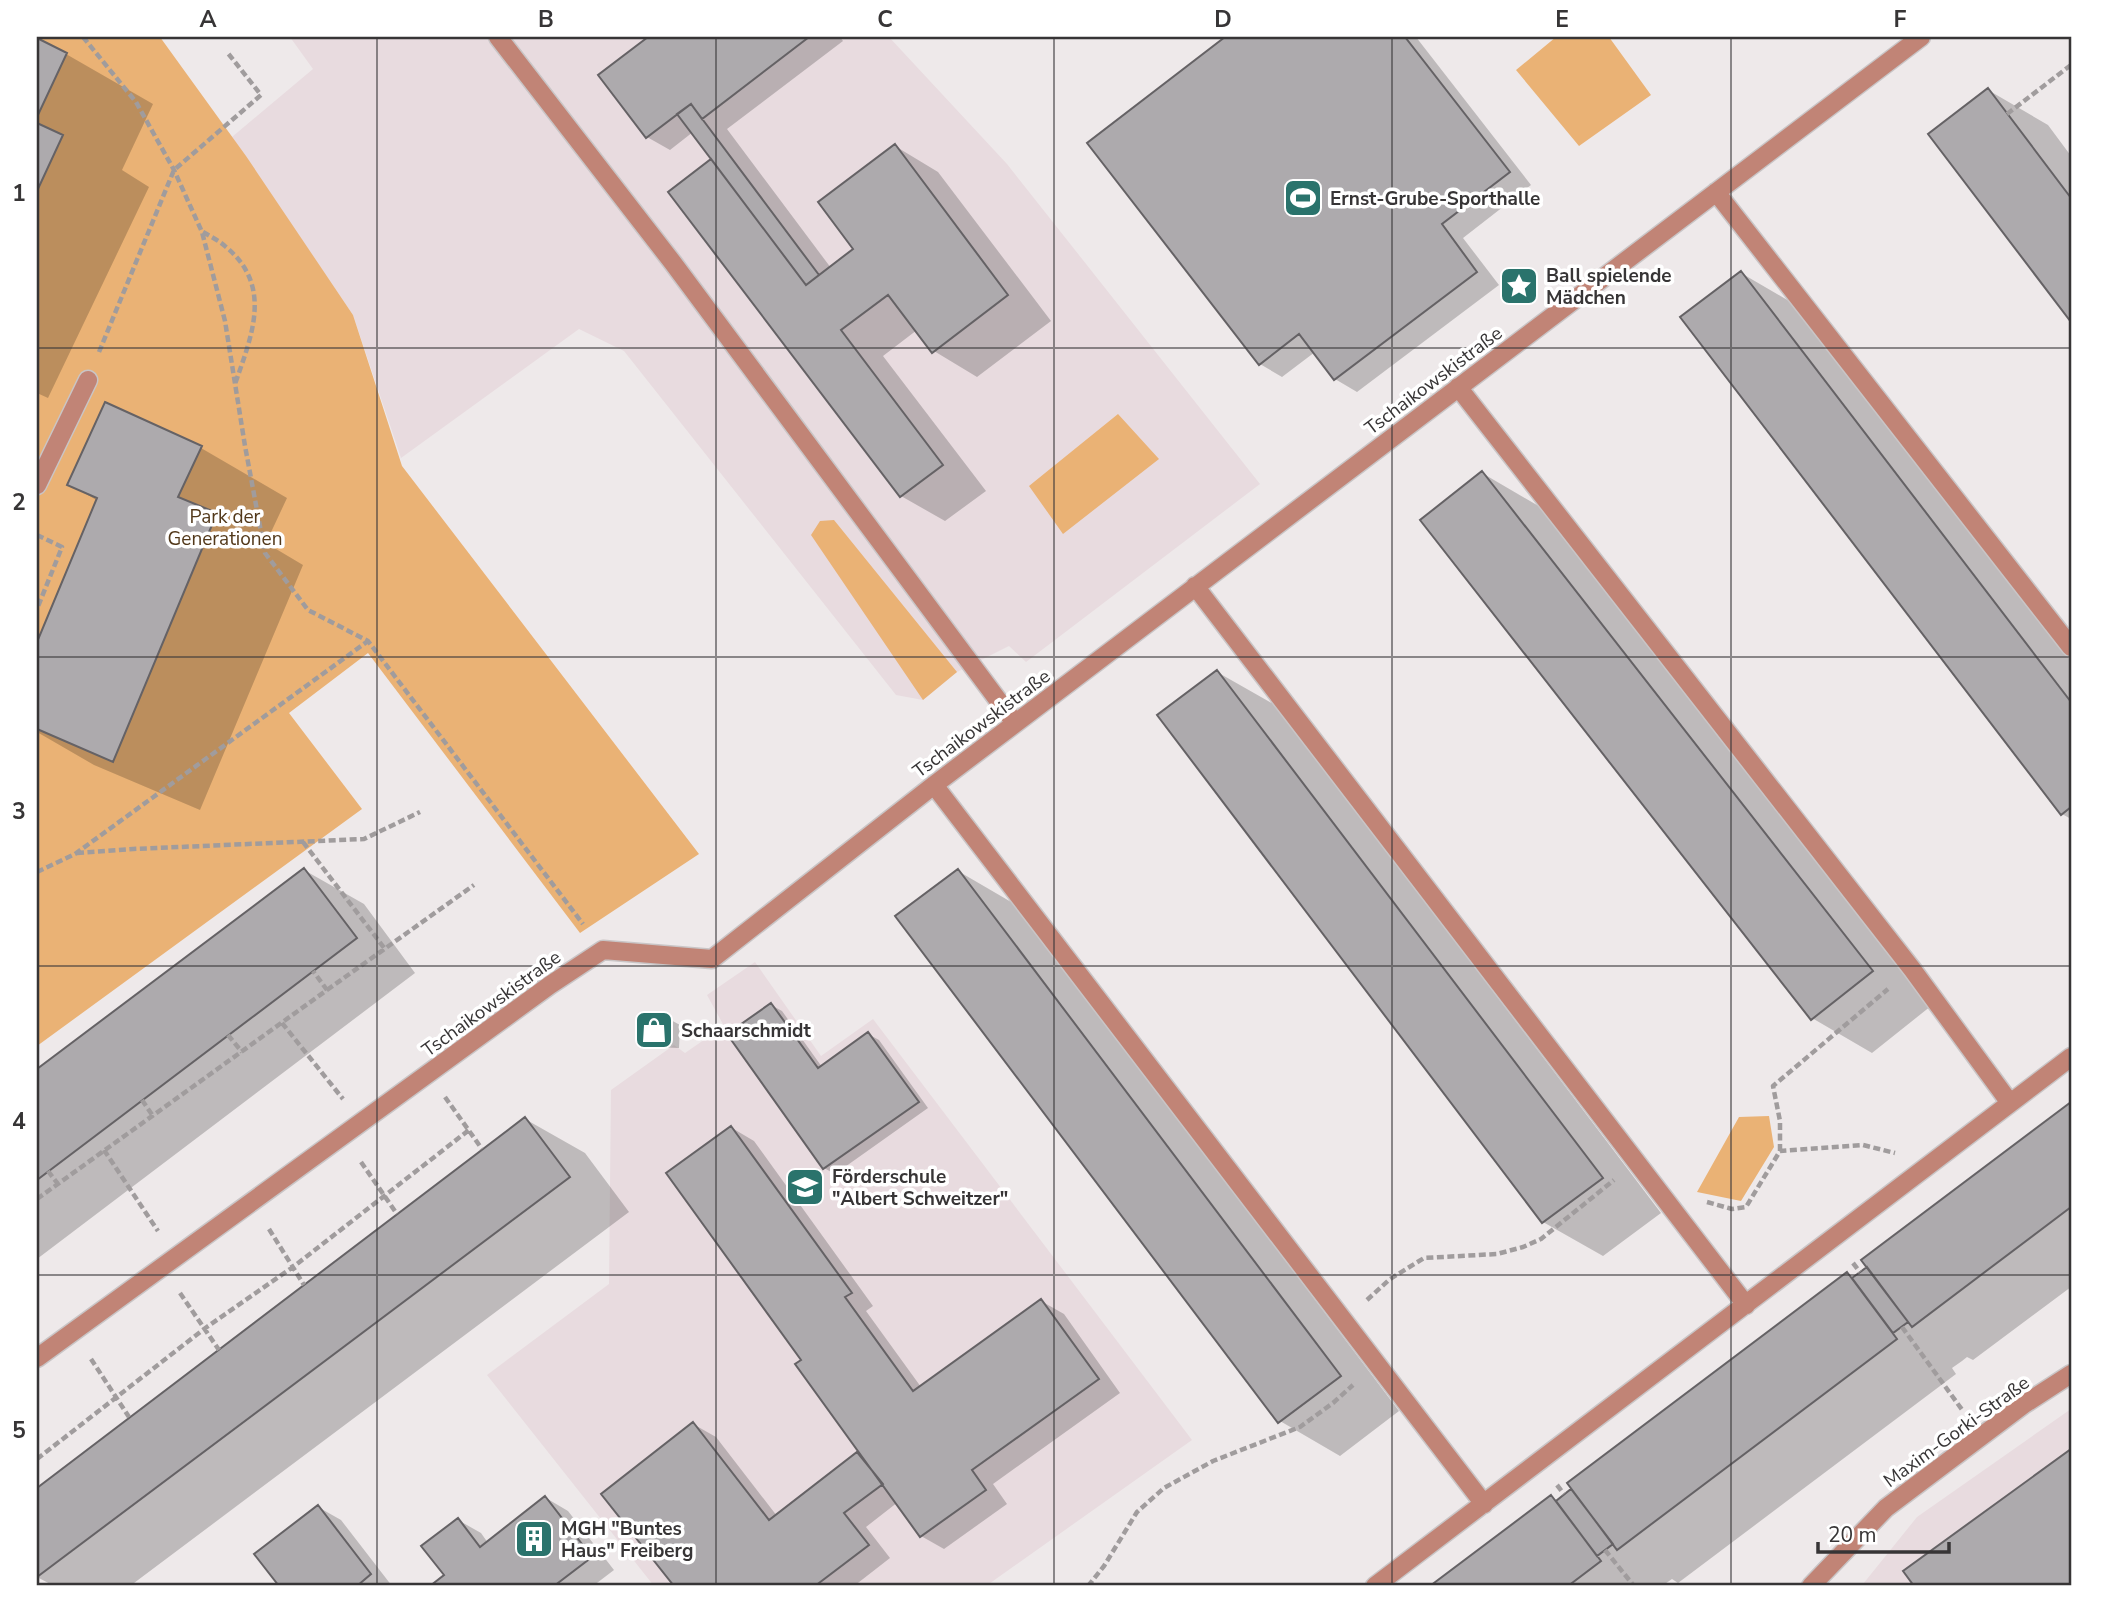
<svg xmlns="http://www.w3.org/2000/svg" width="2108" height="1623" font-family="'Nunito Sans',sans-serif">
<style>
.built{fill:#e8dbdf}
.green{fill:#eab275}
.shadow{fill:#0003}
.building{fill:#adaaad;stroke:#656265;stroke-width:2}
.lines{fill:none;stroke-linecap:round;stroke-linejoin:round}
.minor-casing{stroke:#c9c5c6;stroke-width:21}
.path{stroke:#a09c9d;stroke-width:4.5;stroke-dasharray:7 3.5;stroke-linecap:butt}
.minor{stroke:#c18476;stroke-width:18}
.grid{fill:none;stroke:#373536;stroke-width:2;stroke-opacity:0.55}
.labels{text-anchor:middle;stroke-width:7;stroke-linejoin:round;paint-order:stroke}
.poi-label{font-size:19px;font-weight:bold;fill:#373536;stroke:#fff;text-anchor:start}
.street-label{font-size:19px;fill:#373536;stroke:#fff}
.park-label{font-size:19px;fill:#52381a;stroke:#fff}
.neatline{fill:none;stroke:#373536;stroke-width:2.5}
.grid-label{font-size:23px;text-anchor:middle;font-weight:bold;fill:#373536}
</style>
<rect width="100%" height="100%" fill="#eee9ea"/>
<path class="built" d="M290 37H889L1007 164 1260 484 1026 662 1009 646 957 672 923 700 896 695 624 351 579 329 401 458 353 315 232 137 313 69Z
M755 962 821 1056 873 1019 1192 1440 986 1586H654L487 1375 609 1284 611 1090 674 1045 685 1053 724 1026 707 995Z
M2071 1409V1586H1865L1863 1584 1917 1517Z"/>
<path class="green" d="M37 37H160L246 156 353 315 402 466 699 854 580 933 368 653 289 713 362 809 37 1046Z
M1556 37H1609L1651 95 1579 146 1516 70Z
M1118 414 1159 459 1063 534 1029 486Z
M834 520 957 672 923 700 811 535 820 521Z
M1769 1116 1774 1147 1741 1201 1697 1192 1739 1117Z"/>
<path class="shadow" d="M651 37H840L843 41 727 129 831 268 855 249 895 146 938 172 1051 321 977 377 934 351 917 330 883 356 986 491 945 521 901 496 670 192 718 165 693 132 670 150 647 137 600 75Z
M1228 37H1416L1531 185 1463 238 1499 285 1357 392 1335 379 1315 352 1282 377 1260 364 1090 143Z
M37 40 66 54 153 104 122 170 149 187 48 398 37 393Z
M1988 90 2048 125 2071 156V319L1931 134Z
M1741 273 1801 308 2071 661V819L2062 814Z
M201 448 287 498 266 543 303 565 200 810 94 765 37 732V647L98 501 69 484Z
M1482 473 1542 508 1931 1006 1872 1053 1812 1018Z
M1217 672 1277 706 1661 1213 1603 1256 1543 1222Z
M304 870 364 904 415 973 37 1259V1071Z
M958 871 1018 906 1399 1411 1340 1456 1280 1421Z
M771 1005 782 1011 822 1067 868 1034 879 1040 928 1108 835 1174 824 1168Z
M669 1019 680 1025 679 1048 652 1047 641 1041Z
M2071 1104V1287L1973 1360 1967 1357 1962 1361 1952 1368 1956 1374 1678 1583 1672 1579 1662 1586H1433L1551 1497 1558 1501 1574 1490 1847 1274 1855 1278 1869 1268 1864 1260Z
M525 1119 585 1153 629 1212 130 1586H54L37 1577V1489Z
M732 1128 754 1141 873 1306 866 1311 921 1387 1041 1301 1064 1314 1120 1393 993 1484 1007 1504 944 1549 921 1536 898 1502 866 1527 890 1558 854 1586H676L604 1494 693 1424 716 1437 777 1516 860 1452 803 1361Z
M2071 1452V1586H1916L1905 1572Z
M546 1498 568 1511 614 1570 593 1586H432L446 1575 458 1520 481 1533 488 1543Z
M318 1507 341 1520 392 1586H281L256 1554Z"/>
<path class="building" d="M648 37H809L702 119 691 104 646 138 598 75Z
M1225 37H1405L1510 172 1442 224 1477 272 1334 380 1299 334 1259 365 1087 143Z
M37 38 67 53 37 117Z
M1988 88 2071 198V322L1928 134Z
M691 104 819 275 806 285 677 114Z
M37 123 63 135 37 191Z
M895 144 1008 295 932 353 888 295 841 330 943 465 900 497 668 192 711 159 806 285 853 249 818 202Z
M1741 271 2071 702V807L2061 815 1680 317Z
M105 402 202 446 178 497 217 513 113 762 37 729V642L97 498 67 485Z
M1482 471 1873 971 1811 1020 1420 520Z
M1217 670 1603 1178 1542 1223 1157 715Z
M304 868 357 938 37 1180V1069Z
M958 869 1341 1376 1278 1423 895 916Z
M771 1003 818 1068 868 1032 919 1102 823 1169 727 1034Z
M641 1016 669 1017 668 1043 640 1042Z
M2071 1102V1207L1912 1327 1861 1260Z
M525 1117 570 1177 37 1577V1488Z
M731 1126 852 1293 845 1297 913 1391 1041 1299 1099 1379 972 1470 986 1490 920 1537 795 1364 801 1360 666 1173Z
M1867 1267 1908 1322 1893 1333 1852 1278Z
M1847 1272 1897 1339 1617 1550 1567 1483Z
M693 1422 769 1520 857 1452 883 1484 844 1513 869 1545 815 1586H674L601 1494Z
M2071 1449V1586H1914L1903 1571Z
M1571 1489 1613 1544 1597 1556 1556 1501Z
M1551 1495 1601 1561 1568 1586H1430Z
M545 1496 592 1557 554 1586H430L444 1575 421 1546 458 1518 480 1547Z
M318 1505 371 1574 357 1586H279L254 1554Z"/>
<g class="lines">
<defs>
<path id="minor" d="M498 37 673 263 1015 723
M1716 192 2071 647
M1458 387 1912 969 2010 1103
M37 485 88 380
M1195 586 1746 1305
M934 785 1484 1504
M37 1358 550 985 603 950 712 959 934 785 1921 37
M1375 1586 2071 1057
M1811 1586 1886 1508 2023 1405 2071 1374"/>
</defs>
<use href="#minor" class="minor-casing"/>
<path class="path" d="M83 37 136 102 174 170 202 232 225 321 245 446 265 553 308 610 368 641 583 924
M2007 114 2071 65
M203 232C211 237 220 241 226 247 273 286 252 335 235 384
M99 352 174 170 261 95 227 52
M37 535 62 547 37 609
M303 842 385 949
M77 853 133 849 364 839 420 812
M37 872 75 854 368 641
M327 990 474 885
M282 1023 343 1099
M228 1035 242 1052
M445 1097 482 1149
M142 1100 153 1116
M104 1150 158 1231
M1780 1151V1121L1773 1086 1888 989
M361 1162 397 1214
M48 1171 58 1184
M37 1199 327 990 313 971
M1707 1202 1732 1209 1746 1207 1780 1151 1863 1145 1895 1153
M269 1229 304 1285
M1853 1263 1860 1272
M180 1293 219 1350
M1367 1300 1390 1279 1424 1258 1497 1254 1523 1247 1541 1239 1614 1180
M1902 1327 1963 1411
M91 1359 129 1417
M37 1459 204 1329 293 1267 469 1130
M1557 1485 1564 1494
M37 1486 38 1487
M1605 1550 1634 1586
M1088 1586 1104 1566 1137 1512 1164 1488 1213 1461 1300 1427 1333 1403 1353 1385"/>
<use href="#minor" class="minor"/>
</g>
<path class="grid" d="M377 37V1586M716 37V1586M1054 37V1586M1392 37V1586M1731 37V1586M37 348H2071M37 657H2071M37 966H2071M37 1275H2071"/>
<defs>
<symbol id="stadium-square" viewBox="-11 -11 22 22"><rect x="-9" y="-9" width="18" height="18" rx="4" fill="#2a736c" stroke="#fff"/><path d="M0-5a6.5 5 0 1 0 0 10a6.5 5 0 1 0 0-10ZM-3.5-1.8h7v3.6h-7Z" fill="#fff"/></symbol>
<symbol id="sight-square" viewBox="-11 -11 22 22"><rect x="-9" y="-9" width="18" height="18" rx="4" fill="#2a736c" stroke="#fff"/><path d="M0-6L1.8-2.2L6-1.7L2.9 1.2L3.7 5.4L0 3.3L-3.7 5.4L-2.9 1.2L-6-1.7L-1.8-2.2Z" fill="#fff"/></symbol>
<symbol id="shop-square" viewBox="-11 -11 22 22"><rect x="-9" y="-9" width="18" height="18" rx="4" fill="#2a736c" stroke="#fff"/><path d="M-5-2.5h2.3a2.7 3.5 0 0 1 5.4 0H5L5.5 6h-11ZM-1.5-2.5h3a1.5 2.3 0 0 0-3 0Z" fill="#fff"/></symbol>
<symbol id="school-square" viewBox="-11 -11 22 22"><rect x="-9" y="-9" width="18" height="18" rx="4" fill="#2a736c" stroke="#fff"/><path d="M0-5L7-2L0 1L-7-2ZM-4 1L0 2.5L4 1V4Q0 6-4 4Z" fill="#fff"/></symbol>
<symbol id="building-square" viewBox="-11 -11 22 22"><rect x="-9" y="-9" width="18" height="18" rx="4" fill="#2a736c" stroke="#fff"/><path d="M-4-6H4V6H1V3H-1V6H-4ZM-2.5-4.3h1.7v1.8h-1.7ZM.8-4.3h1.7v1.8H.8ZM-2.5-1h1.7V.8h-1.7ZM.8-1h1.7V.8H.8Z" fill="#fff"/></symbol>
</defs>
<g fill-rule="evenodd">
<use href="#stadium-square" x="1281" y="176" width="44" height="44"/>
<use href="#sight-square" x="1497" y="264" width="44" height="44"/>
<use href="#shop-square" x="632" y="1008" width="44" height="44"/>
<use href="#school-square" x="783" y="1165" width="44" height="44"/>
<use href="#building-square" x="512" y="1517" width="44" height="44"/>
</g>
<g class="labels">
<g class="poi-label">
<text x="1330" y="205">Ernst-Grube-Sporthalle</text>
<text x="1546" y="282">Ball spielende<tspan x="1546" dy="22">Mädchen</tspan></text>
<text x="681" y="1037">Schaarschmidt</text>
<text x="832" y="1183">Förderschule<tspan x="832" dy="22">"Albert Schweitzer"</tspan></text>
<text x="561" y="1535">MGH "Buntes<tspan x="561" dy="22">Haus" Freiberg</tspan></text>
</g>
<g class="street-label">
<text transform="translate(1433 380) rotate(-37)" y="7">Tschaikowskistraße</text>
<text transform="translate(981 723) rotate(-37)" y="7">Tschaikowskistraße</text>
<text transform="translate(491 1003) rotate(-36)" y="7">Tschaikowskistraße</text>
<text transform="translate(1956 1431) rotate(-36)" y="7">Maxim-Gorki-Straße</text>
</g>
<g class="park-label">
<text x="225" y="523">Park der<tspan x="225" dy="22">Generationen</tspan></text>
</g>
</g>
<rect width="2108" height="1623" fill="none" stroke="#ffffff" stroke-width="77"/>
<path d="M1818 1542v10h131v-10" fill="none" stroke="#373536" stroke-width="3.5"/>
<text x="1828" y="1542" font-size="21" fill="#373536" stroke="#ffffff" stroke-width="5" paint-order="stroke">20 m</text>
<rect x="38" y="38" width="2032" height="1546" class="neatline"/>
<g class="grid-label">
<text x="208" y="27">A</text>
<text x="546" y="27">B</text>
<text x="885" y="27">C</text>
<text x="1223" y="27">D</text>
<text x="1562" y="27">E</text>
<text x="1900" y="27">F</text>
<text x="19" y="201">1</text>
<text x="19" y="510">2</text>
<text x="19" y="819">3</text>
<text x="19" y="1129">4</text>
<text x="19" y="1438">5</text>
</g>
</svg>
